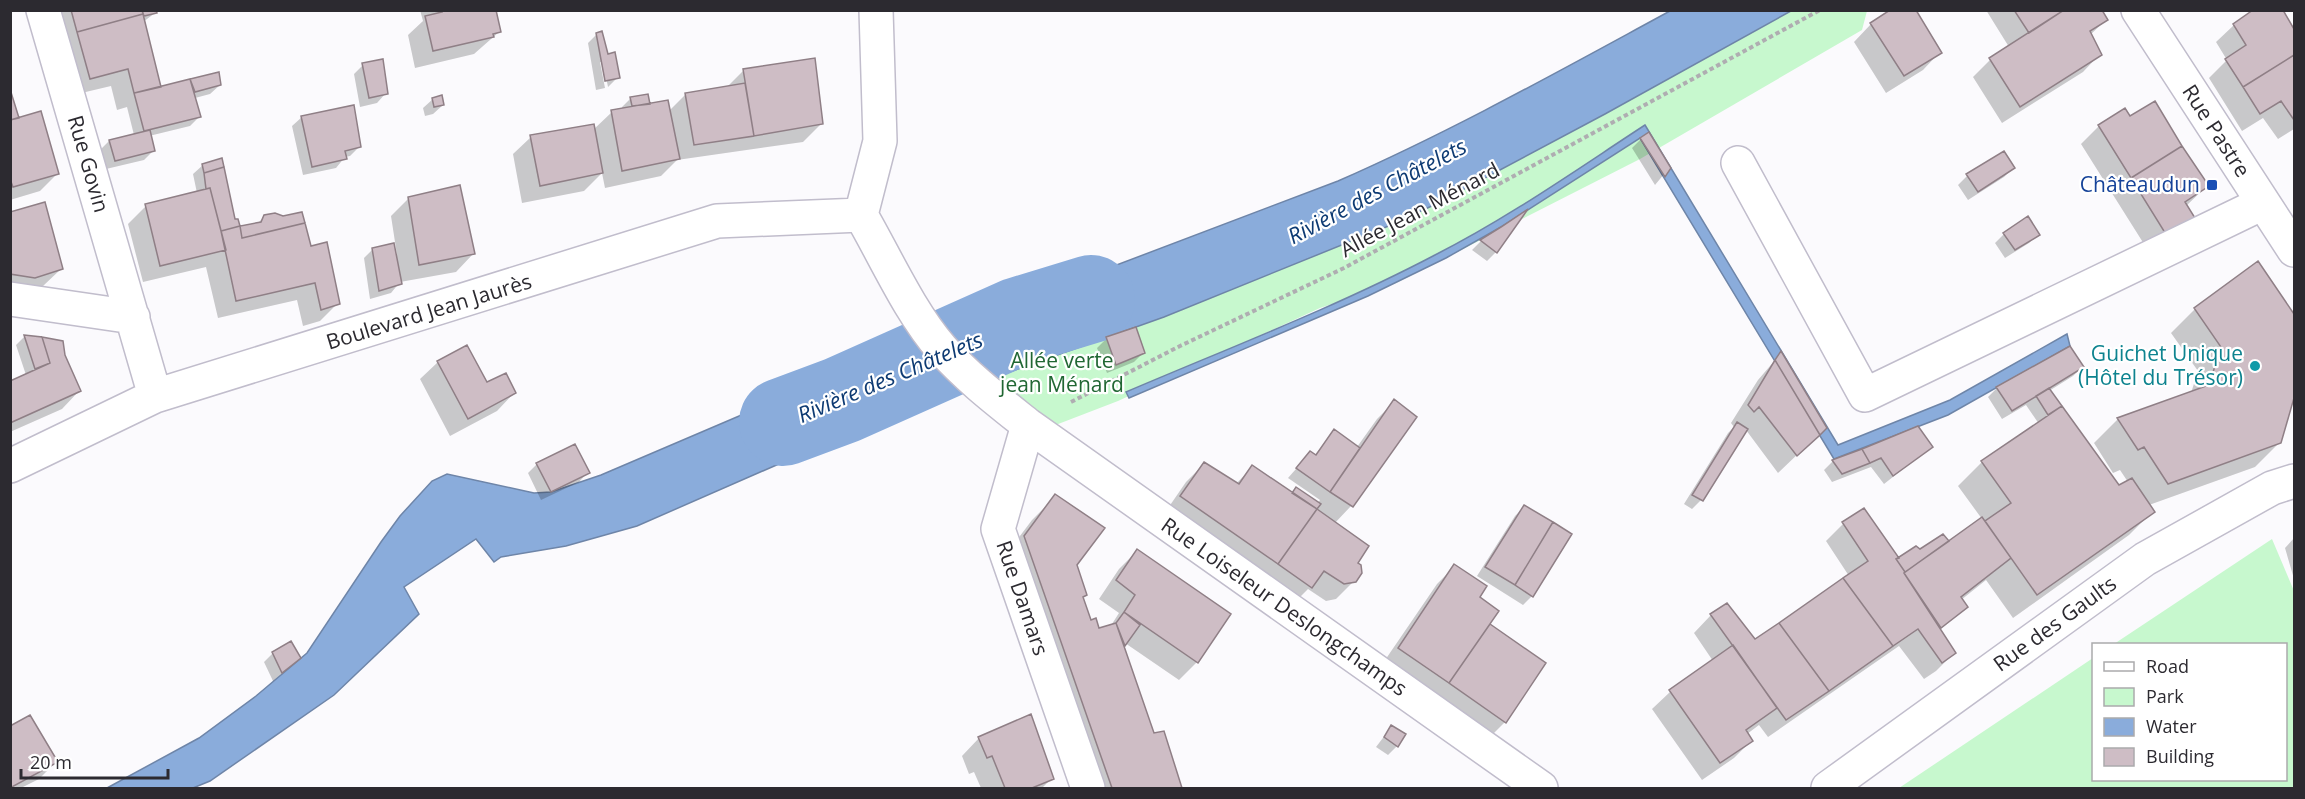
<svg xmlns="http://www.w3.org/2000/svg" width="2305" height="799" font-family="'Open Sans',sans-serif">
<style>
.green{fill:#c7f8ce}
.water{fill:#8aacdb;stroke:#6e85a8;stroke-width:1.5}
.shadow{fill:#0003}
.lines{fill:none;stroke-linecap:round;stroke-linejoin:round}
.river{stroke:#8aacdb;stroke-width:88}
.building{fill:#cebdc5;stroke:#8f7f86;stroke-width:1.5}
.minor-casing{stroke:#c1bdcc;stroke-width:36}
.path{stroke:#afadb1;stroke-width:4;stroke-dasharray:4.5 3;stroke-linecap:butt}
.minor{stroke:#fff;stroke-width:33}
.transit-dot{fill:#1a4fb4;stroke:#fff;stroke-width:2}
.culture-dot{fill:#0f9aa8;stroke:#fff;stroke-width:2}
.labels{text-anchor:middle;stroke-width:4.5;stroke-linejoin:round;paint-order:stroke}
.street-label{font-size:21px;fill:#2c2a30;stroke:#fff}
.transit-label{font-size:21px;fill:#164399;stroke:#fff;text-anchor:end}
.culture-label{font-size:21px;fill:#0d838f;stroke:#fff;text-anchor:end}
.park-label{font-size:21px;fill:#216733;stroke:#fff}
.water-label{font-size:22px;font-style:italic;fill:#0e3b73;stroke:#fff}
</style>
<rect width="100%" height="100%" fill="#fbfafd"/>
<path class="green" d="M1737 11H1867L1862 30 1640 159 1396 283 1320 308 1118 401 1053 426 968 356 1280 254Z
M2272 539 2294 591V788H1899L2093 658 2094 780H2286V644H2114Z"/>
<path class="water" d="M1670 11H1791L1605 114 1436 204 1391 225 1164 317 1004 374 961 324 1338 181C1452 131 1561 70 1670 11Z
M1645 125 1838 445 1950 400 2067 334 2070 346 1948 415 1834 459 1640 138 1501 227 1446 258 1368 296 1129 398 1126 392C1229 348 1336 307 1435 255 1508 218 1576 170 1645 125Z
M889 352 909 407 637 526 566 546 501 557 494 562 476 539 404 587 419 614 334 695 210 781 193 788H107L199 738 256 696 307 653 381 542 400 516 432 481 447 474 534 493 551 492 601 475Z"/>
<path class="shadow" d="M49 10H154L155 13 143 22 160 88 218 73 220 85 210 94 195 98 199 117 190 126 149 136 153 151 144 160 106 169 100 150 109 141 134 135 127 107 117 110 111 86 73 95Z
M420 10H486L499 32 474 54 415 68 408 35 423 21Z
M1986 10H2100L2106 20 2090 35 2100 54 2083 72 2002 123 1973 77 1990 60 2009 47Z
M2281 10 2294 32V129L2278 139 2263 118 2242 131 2209 78 2227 60 2216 42 2234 25Z
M1871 24 1940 52 1923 70 1886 93 1854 42Z
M597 34 618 77 608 87 603 62H600L605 88 596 90 588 43Z
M363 65 386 93 377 103 360 107 354 74Z
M744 70 821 124 803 142 677 160 661 176 605 188 602 173 584 191 522 203 513 154 531 137 593 130 612 112 622 110V107L631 98 669 111 686 94 727 87Z
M10 94 18 120 58 173 40 191 10 200Z
M433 99 443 105 433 114 425 116 423 108Z
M302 117 359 147 350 156 345 157 336 168 303 175 292 126Z
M2130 118 2207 186 2186 206 2149 252 2081 144 2099 126Z
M1641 139 1669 168 1655 185 1632 148Z
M203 165 239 229 257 224 264 217 310 248 338 303 320 321 303 326 297 300 218 318 206 267 143 282 128 224 146 206 197 193 193 174Z
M2013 168 2004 177 1968 200 1958 185 1967 176Z
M409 198 473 254 456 272 400 282 391 293 370 299 364 258 373 249 397 255 391 216Z
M10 213 61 269 43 286 16 295 10 294Z
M1502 229 1496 252 1487 261 1472 250 1481 241Z
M2004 234H2038L2029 243 2005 258 1995 243Z
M2257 264 2294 317V393L2279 443 2255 467 2149 505 2153 511 2129 535 2013 618 1986 580 1961 600 1966 607 1939 631 1954 653 1936 671 1924 679 1899 646 1768 737 1759 725 1747 734 1751 741 1734 758 1702 780 1652 709 1670 692 1713 661 1694 633 1711 615 1755 641 1849 576 1826 541 1843 524 1898 560 1949 543 1982 519 1958 486 1982 462 2039 424 2026 405 2002 419 1988 397 1997 388 2082 367 2073 376 2049 391 2118 487 2128 482 2120 470 2113 473 2094 443 2118 419 2191 393 2198 371 2171 333 2195 309Z
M1135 329 1143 353 1134 362 1107 373 1097 348 1106 339Z
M25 336 64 356 79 391 62 409 10 432V382L26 375 16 345Z
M1781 353 1800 452 1778 473 1746 430 1701 500 1692 509 1684 504 1728 433 1734 427 1731 423 1758 380Z
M438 362 487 384 514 393 497 411 450 436 420 379Z
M1395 401 1415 417 1351 506 1334 524 1356 563 1354 581 1336 599 1326 601 1308 589 1293 604 1164 514 1186 482 1204 464 1236 484 1252 467 1291 494 1318 503 1320 500 1288 478 1310 453 1314 456 1334 431 1357 447 1377 419Z
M1931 447 1884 484 1871 467 1832 482 1824 470 1833 461Z
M537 464 588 472 579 482 541 500 528 473Z
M1056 496 1075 565 1082 598 1090 621 1098 630 1110 627 1119 613 1099 599 1119 569 1137 551 1229 614 1197 662 1179 680 1125 643 1123 646 1153 735 1163 732 1181 788H1080L1001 561 1032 520Z
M1524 507 1532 596 1523 605 1477 576 1515 516Z
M2294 538V579L2285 548Z
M1455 566 1478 598 1488 624 1544 664 1505 722 1487 740 1381 666 1437 584Z
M273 653 299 658 273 681 264 662Z
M1392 726 1397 746 1388 755 1376 747Z
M10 728 56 762 39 779 21 788H10Z
M979 738 1052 778 1042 788H981L974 772 969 774 962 756Z"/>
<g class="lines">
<path class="river" d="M783 422 842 400 1019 321 1091 299"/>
</g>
<path class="building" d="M71 10H142L143 14 77 32Z
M142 10H156L157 13 144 16Z
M441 10H496L501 32 493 34 494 37 433 51 425 16 442 12Z
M1890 10H1916L1942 53 1904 76 1870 23Z
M2014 10H2064L2029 33Z
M2064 10H2102L2108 20 2090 31 2102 55 2020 107 1989 58Z
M2253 10H2283L2294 29V55L2243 87 2225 59 2246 45 2233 24Z
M143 14 161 87 134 93 128 69 90 79 77 32Z
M602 31 608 54 615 52 620 78 605 81 596 33Z
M2294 55V120L2281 101 2260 114 2243 87Z
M815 58 823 124 754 136 743 69Z
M383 59 388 94 369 98 362 63Z
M219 72 221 85 195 92 190 79Z
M190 79 201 117 144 131 134 93Z
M745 83 754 136 694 145 685 93Z
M10 89 19 118 10 120Z
M648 94 650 104 632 106 630 97Z
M442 95 444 105 434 107 432 98Z
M668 100 680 159 622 171 611 110Z
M2155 101 2182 146 2131 178 2098 125 2125 108 2130 116Z
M354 105 361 147 345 151 347 159 312 167 301 116Z
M41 111 59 174 13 187 10 179V120Z
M594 124 603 173 540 186 530 135Z
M150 130 155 151 115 161 109 140Z
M1649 132 1671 168 1665 177 1640 138Z
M2182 146 2209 186 2185 202 2195 218 2167 236 2131 178Z
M2004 151 2015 168 1978 192 1966 174Z
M222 158 224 167 204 173 202 164Z
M224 167 235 219H238L240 226 221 231 210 188 206 189 204 173Z
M460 185 475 254 419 265 408 197Z
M210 188 226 250 160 266 145 204Z
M45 202 63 269 35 278 10 274V212Z
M1528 209 1497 253 1480 240 1501 227Z
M302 212 305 223 242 238 240 226 261 222 264 215 275 213 283 216Z
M2028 216 2040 235 2015 250 2003 233Z
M305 223 311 246 327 242 340 304 321 310 315 283 236 301 221 231 240 226 242 238Z
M394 243 402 284 379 291 372 248Z
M2258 261 2294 314V398L2281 443 2168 484 2144 447 2138 450 2117 418 2209 385 2221 347 2194 308Z
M1136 327 1145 353 1116 365 1106 337Z
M24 335 42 337 50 363 35 369Z
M42 337 63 341 65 355 81 391 10 423V381L50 363Z
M467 345 487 382 506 373 516 393 468 419 437 361Z
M2070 346 2084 367 2012 411 1996 387Z
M1781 351 1827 428 1820 435 1775 360Z
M1775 360 1820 435 1797 456 1759 407 1754 412 1748 405Z
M2049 388 2062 406 2048 415 2036 396Z
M1394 399 1417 417 1353 507 1330 492Z
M2062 406 2119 485 2132 478 2155 512 2037 595 1985 521 2011 503 1981 461Z
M1737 422 1748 429 1703 501 1692 495Z
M1918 426 1933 447 1893 476 1881 458 1870 463 1862 449Z
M1334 429 1360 448 1330 492 1296 468 1310 451 1316 455Z
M575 444 590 473 551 492 536 463Z
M1862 449 1870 463 1842 474 1832 460Z
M1204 462 1239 484 1252 465 1317 509 1278 564 1180 496Z
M1296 487 1321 504 1317 509 1292 493Z
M1055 494 1105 528 1077 565 1087 595 1083 597 1091 620 1096 618 1099 628 1116 623 1154 733 1164 731 1182 788H1112L1024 536Z
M1524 505 1553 522 1515 585 1485 567Z
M1864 508 1899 558 1896 559 1905 572 1904 573 1956 653 1942 663 1918 629 1893 646 1843 578 1868 561 1842 522Z
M1317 509 1369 546 1358 563 1361 565 1362 573 1356 582 1344 584 1324 571 1312 588 1278 564Z
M1982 517 2011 558 1961 597 1968 607 1941 628 1904 573Z
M1553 522 1572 534 1533 597 1515 585Z
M1943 534 1949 541 1905 572 1896 559 1916 546 1920 549Z
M1137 549 1231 614 1198 663 1124 612 1135 595 1116 580Z
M1454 564 1487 586 1480 597 1499 611 1449 683 1398 648Z
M1843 578 1893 646 1829 691 1779 623Z
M1727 603 1755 639 1779 623 1829 691 1786 720 1710 614Z
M1124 612 1140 625 1125 646 1116 623Z
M1490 624 1546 663 1506 723 1449 683Z
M291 641 301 658 282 673 272 652Z
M1733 645 1777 708 1746 730 1753 741 1720 763 1669 690Z
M1031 714 1054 779 1032 788H1005L992 756 987 758 978 737Z
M30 715 58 762 10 788V726Z
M1391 725 1406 734 1398 747 1384 737Z"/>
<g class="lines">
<defs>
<path id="minor" d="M43 10 155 396
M2138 10 2294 250
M1738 163 1865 395 2263 203
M861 215C886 258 909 311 942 349 968 378 998 401 1028 425L1541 788
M861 215 880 141 876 10
M10 299 133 317
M1028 425 998 529 1088 788
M10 466 155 396 717 221 861 215
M1828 788 2145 559 2272 488 2294 481"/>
</defs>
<use href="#minor" class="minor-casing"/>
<path class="path" d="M1071 402 1180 346 1344 268 1820 10"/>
<use href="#minor" class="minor"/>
</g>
<rect class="transit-dot" x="2206" y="179" width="12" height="12" rx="3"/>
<circle class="culture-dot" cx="2255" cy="366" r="6"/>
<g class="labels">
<g class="street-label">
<text transform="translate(2216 131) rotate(57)" y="7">Rue Pastre</text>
<text transform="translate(88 164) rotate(74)" y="7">Rue Govin</text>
<text transform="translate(1420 210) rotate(-28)" y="7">Allée Jean Ménard</text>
<text transform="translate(429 312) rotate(-17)" y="7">Boulevard Jean Jaurès</text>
<text transform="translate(1022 598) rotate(71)" y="7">Rue Damars</text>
<text transform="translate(1284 607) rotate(35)" y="7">Rue Loiseleur Deslongchamps</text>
<text transform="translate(2055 624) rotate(-36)" y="7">Rue des Gaults</text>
</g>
<g class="transit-label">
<text x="2200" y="192">Châteaudun</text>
</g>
<g class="culture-label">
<text x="2243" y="361">Guichet Unique<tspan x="2243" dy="24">(Hôtel du Trésor)</tspan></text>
</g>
<g class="park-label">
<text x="1062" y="368">Allée verte<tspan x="1062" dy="24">jean Ménard</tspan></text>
</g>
<g class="water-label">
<text transform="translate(1377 191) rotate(-28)" y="8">Rivière des Châtelets</text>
<text transform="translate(890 377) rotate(-23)" y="8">Rivière des Châtelets</text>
</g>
</g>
<rect width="2305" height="799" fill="none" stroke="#2c2a30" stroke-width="24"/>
<rect x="2092" y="643" width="195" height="138" fill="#ffffff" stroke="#abaaac" stroke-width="1.5"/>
<rect x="2104" y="662" width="30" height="9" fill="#ffffff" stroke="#abaaac" stroke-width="1.5"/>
<text x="2146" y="673" font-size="18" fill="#2c2a30">Road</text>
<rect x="2104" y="688" width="30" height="18" fill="#c7f8ce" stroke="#abaaac" stroke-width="1.5"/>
<text x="2146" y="703" font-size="18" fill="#2c2a30">Park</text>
<rect x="2104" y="718" width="30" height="18" fill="#8aacdb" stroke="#abaaac" stroke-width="1.5"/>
<text x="2146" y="733" font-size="18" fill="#2c2a30">Water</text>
<rect x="2104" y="748" width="30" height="18" fill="#cebdc5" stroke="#abaaac" stroke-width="1.5"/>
<text x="2146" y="763" font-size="18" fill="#2c2a30">Building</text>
<path d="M21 769v9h147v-9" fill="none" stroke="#2c2a30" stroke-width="3"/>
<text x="30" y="769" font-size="18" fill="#2c2a30" stroke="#ffffff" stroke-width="4.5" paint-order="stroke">20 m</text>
</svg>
